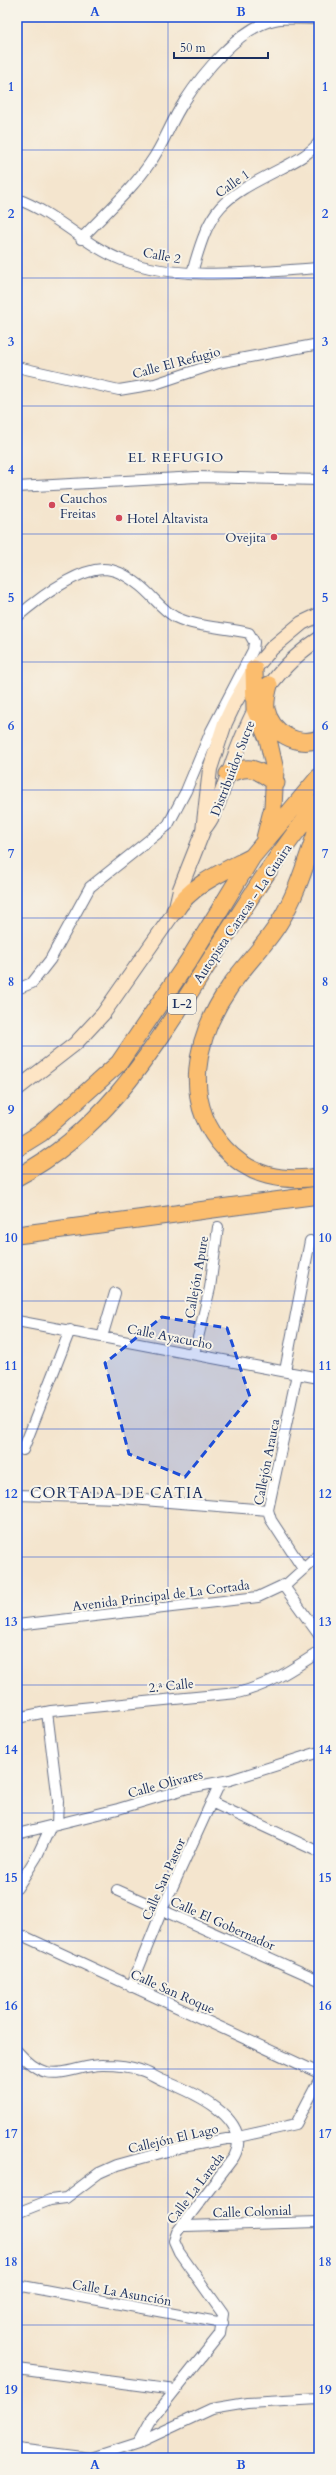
<svg xmlns="http://www.w3.org/2000/svg" width="336" height="2475" font-family="Cardo,serif">
<style>
.lines{fill:none;stroke-linecap:round;stroke-linejoin:round}
.minor-casing{stroke:#676f85;stroke-width:12}
.secondary-casing{stroke:#676f85;stroke-width:16}
.trunk-casing{stroke:#676f85;stroke-width:19}
.minor{stroke:#fff;stroke-width:10}
.secondary{stroke:#fde5c5;stroke-width:14}
.trunk{stroke:#fbbd6e;stroke-width:17}
.marked{fill:#1d4ed8;fill-opacity:0.2;stroke:#1d4ed8;stroke-width:3;stroke-dasharray:8 5;stroke-linejoin:round}
.grid{fill:none;stroke:#1d4ed8;stroke-width:1;stroke-opacity:0.55}
.poi-dot{fill:#d1495b;stroke:#f7f3e8;stroke-width:1.5}
.labels{text-anchor:middle;stroke-width:4;stroke-linejoin:round;paint-order:stroke}
.shield{fill:#f7f3e8;stroke:#5d6a87;stroke-width:1}
.shield-label{font-size:12px;font-weight:bold;fill:#1b2f5e}
.street-label{font-size:13px;fill:#1b2f5e;stroke:#f7f3e8}
.poi-label{font-size:13px;fill:#1b2f5e;stroke:#f7f3e8;text-anchor:start}
.neighbourhood-label{font-size:14px;letter-spacing:1px;fill:#1b2f5e;stroke:#f7f3e8}
.quarter-label{font-size:15px;letter-spacing:1px;fill:#1b2f5e;stroke:#f7f3e8}
.neatline{fill:none;stroke:#1d4ed8;stroke-width:1.5}
.grid-label{font-size:13px;text-anchor:middle;font-weight:bold;fill:#1d4ed8}
</style>
<rect width="100%" height="100%" fill="#f7f3e8"/>
<filter id="ink" filterUnits="userSpaceOnUse"><feTurbulence type="fractalNoise" baseFrequency=".025" numOctaves="2"/><feDisplacementMap in="SourceGraphic" scale="8" xChannelSelector="R" yChannelSelector="G"/><feConvolveMatrix kernelMatrix="1 2 1 2 8 2 1 2 1" color-interpolation-filters="sRGB"/></filter>
<filter id="wash" filterUnits="userSpaceOnUse"><feTurbulence type="fractalNoise" baseFrequency=".012" numOctaves="4" result="noise"/><feDisplacementMap in="SourceGraphic" scale="16" xChannelSelector="R" yChannelSelector="G"/><feGaussianBlur stdDeviation="0.9" result="paint"/><feColorMatrix in="noise" values="0 0 0 0 0 0 0 0 0 0 0 0 0 0 0 0 0 1.4 0 .05"/><feComposite in="paint" operator="in"/></filter>
<g filter="url(#wash)">
<rect width="100%" height="100%" fill="#f4e5ce"/>
</g>
<g filter="url(#ink)">
<g class="lines">
<defs>
<path id="minor" d="M17 199C56 213 84 245 122 260 180 282 258 272 319 268
M81 239C104 214 131 191 150 163 164 144 171 121 184 102 202 74 240 27 274 20 288 17 304 19 319 19
M192 273C211 204 220 200 282 168 295 161 310 154 319 142
M17 367 119 390 155 384 218 363 319 344
M17 487 197 477 319 480
M17 617C38 599 76 570 103 569 116 569 129 577 139 585 151 594 162 610 175 617 198 628 225 627 249 633L254 642 253 650 211 731 186 791 168 825 90 887 50 960 32 983 17 989
M17 1321 319 1378
M102 1337 115 1293
M194 1354 210 1288 218 1227
M285 1371 310 1241
M297 1374 268 1510 271 1520 303 1569
M23 1450 70 1330
M17 1495 119 1498 268 1510
M283 1585 319 1635
M17 1625 258 1597 288 1583 319 1555
M47 1712 58 1801 57 1824
M17 1718 51 1711 237 1693C268 1686 293 1669 319 1652
M211 1802 319 1852
M17 1834 118 1809 188 1788 230 1780 319 1752
M17 1888 37 1856 51 1826
M117 1890 319 1980
M17 1933 319 2073
M131 1987 162 1910 220 1783
M17 2051C25 2060 34 2069 46 2072 65 2076 85 2064 104 2065 115 2065 129 2066 140 2070 148 2072 155 2077 162 2080 190 2091 255 2118 234 2157L177 2232 174 2241 179 2252 223 2314 220 2334 149 2423 138 2443
M17 2213 50 2200 66 2198 99 2173 117 2165 182 2147 238 2137 296 2124 319 2080
M185 2226 319 2222
M17 2285 223 2323
M17 2369 175 2390
M17 2449 91 2458 138 2443 211 2409 247 2403 319 2399"/>
<path id="secondary" d="M203 830C217 814 220 795 228 775 248 718 266 674 319 639
M17 1089 75 1044 103 1014 175 911 180 889 203 831 210 769 225 723 234 704 254 669 272 648 302 623 319 615"/>
<path id="trunk" d="M254 669 255 709 268 739 275 770 273 807 265 838
M269 685C267 693 265 701 266 709 271 733 297 747 319 739
M228 774C251 764 257 769 276 783
M319 825C307 858 298 893 279 923 265 946 244 965 229 988 195 1037 181 1102 225 1149 251 1177 282 1182 319 1177
M175 911C190 885 225 871 252 857
M17 1148 41 1133 119 1063 189 960 252 857 319 777
M17 1177C99 1135 149 1056 197 981 236 920 273 858 319 803
M17 1235 319 1195"/>
</defs>
<use href="#minor" class="minor-casing"/>
<use href="#secondary" class="secondary-casing"/>
<use href="#trunk" class="trunk-casing"/>
<use href="#minor" class="minor"/>
<use href="#secondary" class="secondary"/>
<use href="#trunk" class="trunk"/>
</g>
</g>
<path class="marked" d="M162 1317 227 1328 250 1397 185 1477 129 1454 105 1363Z"/>
<path class="grid" d="M168 17V2458M17 150H319M17 278H319M17 406H319M17 534H319M17 662H319M17 790H319M17 918H319M17 1046H319M17 1174H319M17 1301H319M17 1429H319M17 1557H319M17 1685H319M17 1813H319M17 1941H319M17 2069H319M17 2197H319M17 2325H319"/>
<g class="poi-dot">
<circle cx="52" cy="505" r="4"/>
<circle cx="119" cy="518" r="4"/>
<circle cx="274" cy="537" r="4"/>
</g>
<g class="labels">
<rect class="shield" x="168" y="994" width="28" height="20" rx="3"/>
<g class="shield-label">
<text x="182" y="1008">L-2</text>
</g>
<g class="street-label">
<text transform="translate(232 183) rotate(-35)" y="5">Calle 1</text>
<text transform="translate(162 255) rotate(11)" y="5">Calle 2</text>
<text transform="translate(176 362) rotate(-15)" y="5">Calle El Refugio</text>
<text transform="translate(232 768) rotate(-69)" y="5">Distribuidor Sucre</text>
<text transform="translate(242 913) rotate(-56)" y="5">Autopista Caracas - La Guaira</text>
<text transform="translate(196 1277) rotate(-80)" y="5">Callejón Apure</text>
<text transform="translate(170 1336) rotate(11)" y="5">Calle Ayacucho</text>
<text transform="translate(266 1462) rotate(-79)" y="5">Callejón Arauca</text>
<text transform="translate(161 1595) rotate(-7)" y="5">Avenida Principal de La Cortada</text>
<text transform="translate(171 1685) rotate(-6)" y="5">2.ª Calle</text>
<text transform="translate(165 1783) rotate(-15)" y="5">Calle Olivares</text>
<text transform="translate(163 1879) rotate(-66)" y="5">Calle San Pastor</text>
<text transform="translate(223 1923) rotate(24)" y="5">Calle El Gobernador</text>
<text transform="translate(173 1991) rotate(24)" y="5">Calle San Roque</text>
<text transform="translate(173 2138) rotate(-13)" y="5">Callejón El Lago</text>
<text transform="translate(195 2188) rotate(-53)" y="5">Calle La Lareda</text>
<text transform="translate(252 2211) rotate(-2)" y="5">Calle Colonial</text>
<text transform="translate(122 2292) rotate(10)" y="5">Calle La Asunción</text>
</g>
<g class="poi-label">
<text x="60" y="503">Cauchos<tspan x="60" dy="15">Freitas</tspan></text>
<text x="127" y="523">Hotel Altavista</text>
<text x="266" y="542" text-anchor="end">Ovejita</text>
</g>
<g class="neighbourhood-label">
<text x="176" y="462">EL REFUGIO</text>
</g>
<g class="quarter-label">
<text x="117" y="1498">CORTADA DE CATIA</text>
</g>
</g>
<rect width="336" height="2475" fill="none" stroke="#f7f3e8" stroke-width="44"/>
<path d="M174 52v6h94v-6" fill="none" stroke="#1b2f5e" stroke-width="2"/>
<text x="180" y="52" font-size="12" fill="#1b2f5e" stroke="#f7f3e8" stroke-width="3" paint-order="stroke">50 m</text>
<rect x="22" y="22" width="292" height="2431" class="neatline"/>
<g class="grid-label">
<text x="95" y="16">A</text>
<text x="241" y="16">B</text>
<text x="11" y="91">1</text>
<text x="325" y="91">1</text>
<text x="11" y="218">2</text>
<text x="325" y="218">2</text>
<text x="11" y="346">3</text>
<text x="325" y="346">3</text>
<text x="11" y="474">4</text>
<text x="325" y="474">4</text>
<text x="11" y="602">5</text>
<text x="325" y="602">5</text>
<text x="11" y="730">6</text>
<text x="325" y="730">6</text>
<text x="11" y="858">7</text>
<text x="325" y="858">7</text>
<text x="11" y="986">8</text>
<text x="325" y="986">8</text>
<text x="11" y="1114">9</text>
<text x="325" y="1114">9</text>
<text x="11" y="1242">10</text>
<text x="325" y="1242">10</text>
<text x="11" y="1370">11</text>
<text x="325" y="1370">11</text>
<text x="11" y="1498">12</text>
<text x="325" y="1498">12</text>
<text x="11" y="1626">13</text>
<text x="325" y="1626">13</text>
<text x="11" y="1754">14</text>
<text x="325" y="1754">14</text>
<text x="11" y="1882">15</text>
<text x="325" y="1882">15</text>
<text x="11" y="2010">16</text>
<text x="325" y="2010">16</text>
<text x="11" y="2138">17</text>
<text x="325" y="2138">17</text>
<text x="11" y="2266">18</text>
<text x="325" y="2266">18</text>
<text x="11" y="2394">19</text>
<text x="325" y="2394">19</text>
<text x="95" y="2469">A</text>
<text x="241" y="2469">B</text>
</g>
</svg>
